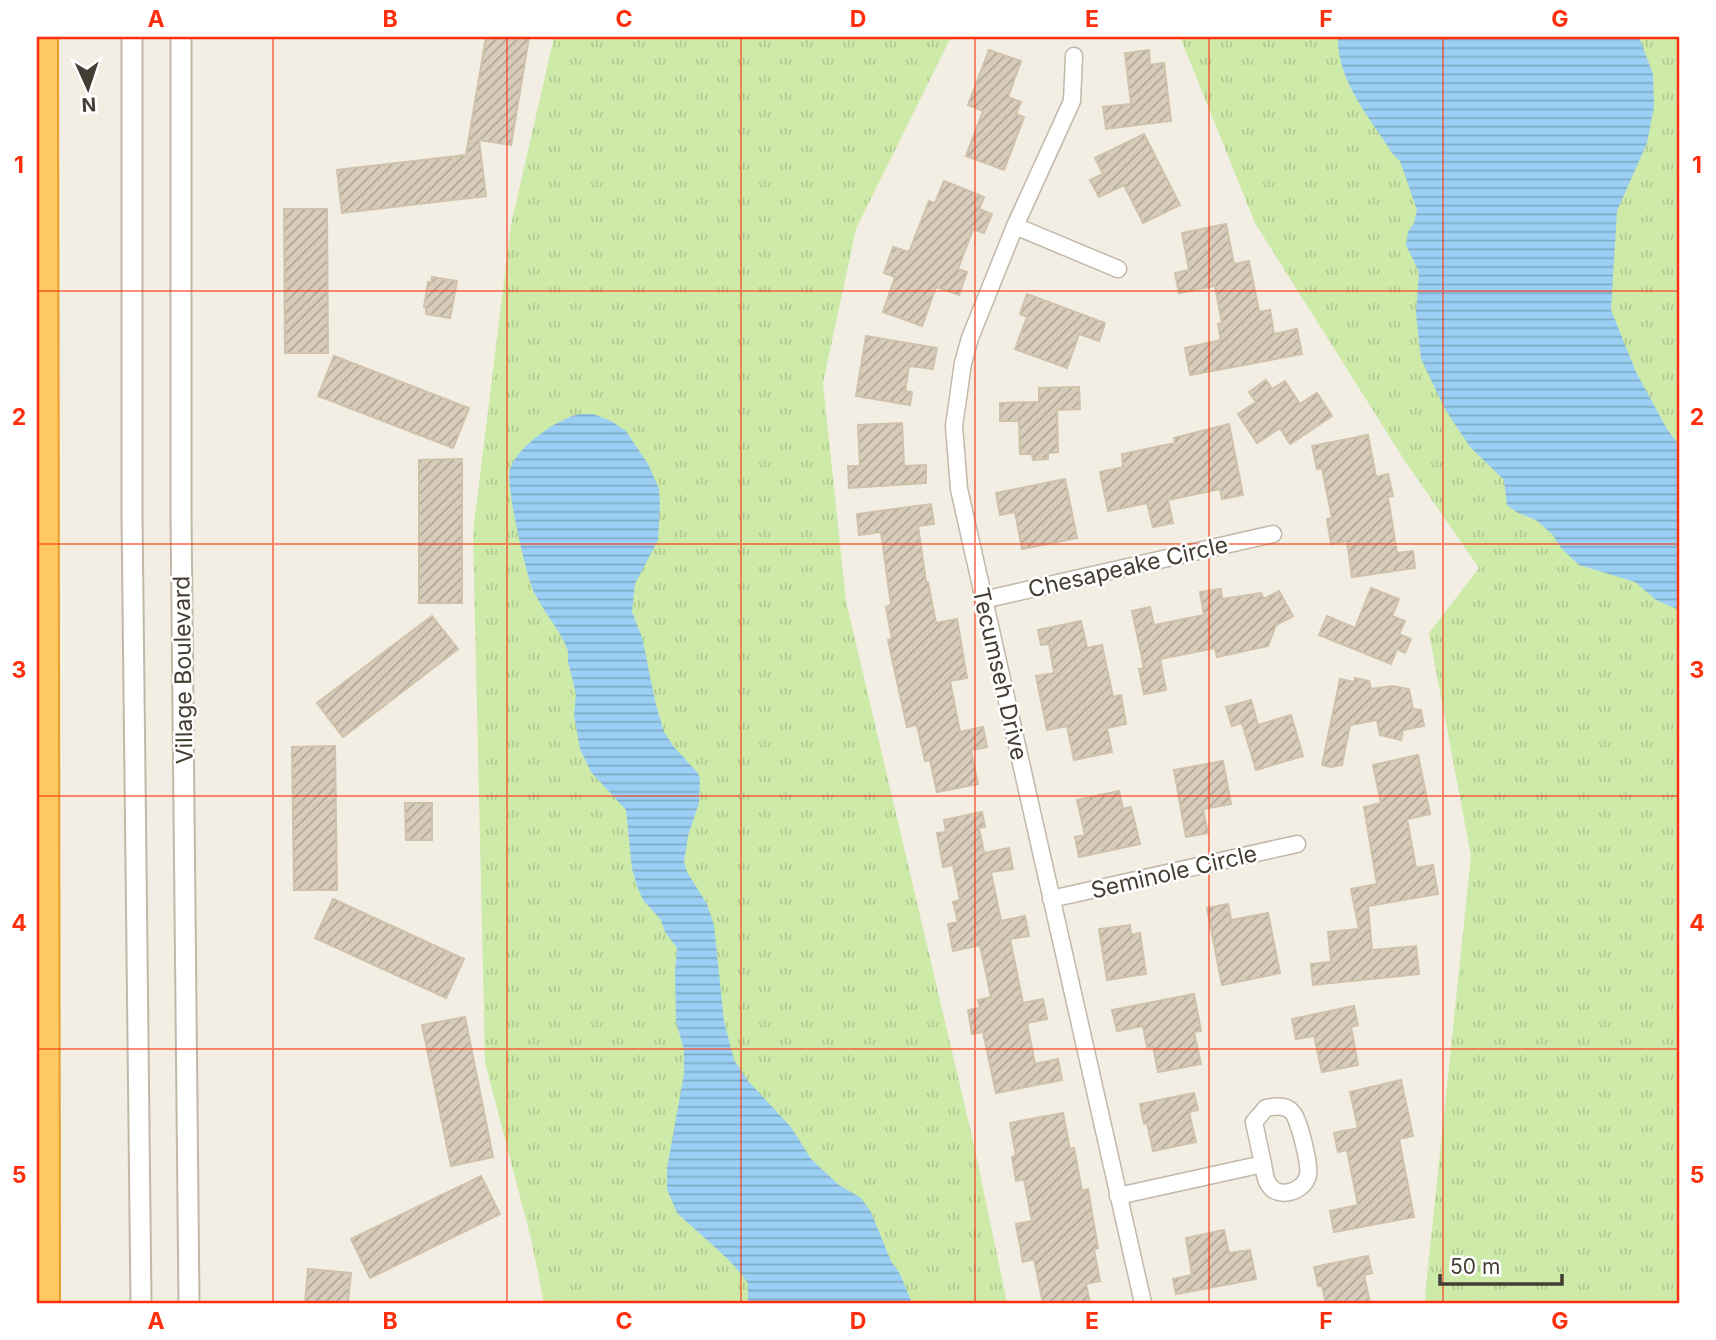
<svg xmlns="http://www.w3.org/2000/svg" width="1716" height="1340" font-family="Inter,sans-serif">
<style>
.grass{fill:url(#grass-tufts)}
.water{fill:url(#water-rules)}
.building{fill:url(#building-hatch);stroke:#d0c1ab;stroke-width:2}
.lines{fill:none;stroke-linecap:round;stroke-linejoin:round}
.minor-casing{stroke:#c1b8a8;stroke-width:19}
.tertiary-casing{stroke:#c1b8a8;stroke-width:23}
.motorway-casing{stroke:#e59e2a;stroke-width:32}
.minor{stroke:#fff;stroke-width:16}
.tertiary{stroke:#fff;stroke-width:19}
.motorway{stroke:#ffc961;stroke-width:28}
.grid{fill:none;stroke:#ff2f0d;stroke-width:2;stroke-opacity:0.55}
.labels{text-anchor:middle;stroke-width:5;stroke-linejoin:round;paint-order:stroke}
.street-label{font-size:23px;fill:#443d33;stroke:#fff}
.neatline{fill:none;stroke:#ff2f0d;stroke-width:2.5}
.grid-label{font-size:23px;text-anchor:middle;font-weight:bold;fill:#ff2f0d}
</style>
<defs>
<pattern id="grass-tufts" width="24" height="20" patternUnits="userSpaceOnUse" patternTransform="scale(1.75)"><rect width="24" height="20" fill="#cdeaa9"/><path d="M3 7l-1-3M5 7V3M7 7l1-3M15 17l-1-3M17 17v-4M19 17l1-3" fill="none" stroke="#b1ca92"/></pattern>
<pattern id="water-rules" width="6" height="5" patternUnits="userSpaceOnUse" patternTransform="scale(1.75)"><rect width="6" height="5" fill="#9bd0f4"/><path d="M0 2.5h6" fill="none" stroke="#80aac6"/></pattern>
<pattern id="building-hatch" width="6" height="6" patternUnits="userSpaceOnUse" patternTransform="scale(1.75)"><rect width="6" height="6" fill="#d8ccbb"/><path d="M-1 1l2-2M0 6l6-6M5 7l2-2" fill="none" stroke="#b1a799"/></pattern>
</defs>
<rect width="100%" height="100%" fill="#f2eee3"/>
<path class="grass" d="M554 37H951L856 229 823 383 846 601 974 1145 1007 1303H544L531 1239 485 1062 473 532 511 225Z
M1180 37H1679V1303H1426L1425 1296 1471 856 1429 633 1479 568 1403 458 1255 223Z"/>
<path class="water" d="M1338 37H1639L1653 74 1654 107 1647 143 1617 211 1611 310 1636 372 1667 429 1679 445V610L1656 600 1635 582 1579 565 1561 548 1552 534 1536 520 1518 513 1507 505 1504 480 1470 447 1445 409 1421 359 1416 314 1419 272 1406 245 1408 232 1414 223 1417 210 1400 161 1393 154C1370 118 1337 81 1338 37Z
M580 414H593L611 421 626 431 648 464 659 489 660 505 658 540 635 584 632 612 642 637 656 705 664 732 674 747 698 773 700 779 699 803 688 836 684 862 687 872 707 904 714 925 724 1021 734 1060 748 1081 791 1127 811 1159 839 1185 861 1198 871 1212 891 1261 900 1274 912 1303H748V1284L742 1275 728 1259 677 1213 667 1189V1168L684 1074V1050L676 1021 675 971 677 948 665 932 661 920 643 900 638 889 632 869 626 810 591 772 580 749 574 715 576 694 568 662V651C560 629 543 612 533 590 526 574 505 484 510 469 517 447 558 418 580 414Z"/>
<path class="building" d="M486 37H529L511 145 479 140 486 196 342 213 337 170 466 155Z
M989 50 1021 61 1008 97 1021 102 1016 114 1024 117 1004 170 966 156 983 111 968 105Z
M1149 50 1150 65 1164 63 1171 121 1106 129 1103 107 1131 104 1125 53Z
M1144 134 1180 205 1143 223 1124 185 1099 197 1090 180 1103 174 1095 158Z
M944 181 984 197 979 209 992 214 984 233 973 229 958 269 967 272 959 295 936 287 922 326 883 312 895 277 884 273 893 247 909 252 929 201 935 203Z
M284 209H327L328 353H285Z
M1226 224 1234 264 1249 261 1259 312 1270 310 1274 334 1297 329 1302 354 1190 375 1185 348 1221 340 1218 324 1222 323 1215 286 1179 293 1175 273 1189 270 1182 233Z
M432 277 457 281 450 318 426 314V308L424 307 428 282 431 283Z
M1027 294 1105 323 1099 341 1079 334 1067 368 1015 349 1027 317 1020 314Z
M866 336 937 348 933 369 909 366 905 391 912 392 910 405 856 396Z
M334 356 469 408 453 448 318 396Z
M1266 380 1272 389 1285 381 1300 404 1317 393 1332 416 1290 444 1280 428 1257 443 1238 414 1256 402 1249 392Z
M1079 387 1080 409 1057 410 1058 452 1048 453V459L1033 460 1032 454H1020L1019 421H1000V403L1039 402V388Z
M902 423 904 466 926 465V483L849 488 848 466H860L858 425Z
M1229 424 1243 495 1222 499 1220 489 1168 500 1173 523 1153 527 1147 503 1108 511 1100 472 1123 467 1122 454 1175 443 1174 438Z
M1368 435 1376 477 1388 474 1393 496 1388 497 1397 553 1413 551 1415 568 1352 577 1347 541 1331 544 1327 519 1332 518 1322 468 1317 469 1312 446Z
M462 459V603H419V460Z
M1065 479 1077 538 1022 549 1015 512 1000 515 996 493Z
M931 504 934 524 918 526 926 582H928L936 623 957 619 967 678 950 681 960 732 983 727 987 747 971 750 978 784 937 792 930 760 925 761 917 725 907 727 891 654 888 640 892 639 886 607 891 605 881 532 859 535 857 514Z
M1371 588 1399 599 1392 616 1405 621 1399 634 1411 639 1405 653 1397 649 1391 664 1319 635 1327 616 1355 628Z
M1221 589 1222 599 1261 593 1264 599 1279 591 1293 616 1276 625 1268 646 1217 657 1215 648 1160 659 1166 690 1144 694 1139 669 1144 668 1132 611 1150 607 1154 625 1204 615 1200 592Z
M432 616 458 649 343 737 317 703Z
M1081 621 1087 648 1102 645 1113 697 1121 695 1126 724 1107 728 1112 752 1074 760 1067 726 1047 730 1036 676 1054 673 1049 644 1041 645 1038 630Z
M1355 678 1369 681 1371 689 1392 686 1409 689 1413 709 1421 710 1424 726 1403 730 1401 740 1380 735 1377 720 1350 725 1342 765 1331 767 1322 765 1340 679 1354 682Z
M1251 700 1258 725 1291 715 1303 756 1256 770 1242 723 1232 726 1226 707Z
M335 746 337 890H294L292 747Z
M1418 755 1430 814 1407 819 1416 868 1433 865 1438 894 1368 906 1372 950 1416 946 1419 974 1313 985 1311 964 1331 962 1328 932 1359 929 1351 889 1377 884 1364 807 1381 803 1373 765Z
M1223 761 1231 804 1203 809 1208 833 1186 837 1174 770Z
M1119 791 1123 809 1131 807 1140 844 1079 857 1075 837 1085 835 1077 800Z
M405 803H432V840H406Z
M982 812 985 827 979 828 984 853 1009 848 1013 869 991 872 1001 921 1025 916 1029 936 1010 939 1023 1003 1043 999 1047 1019 1027 1023 1035 1064 1058 1059 1062 1080 996 1093 983 1032 972 1034 968 1010 980 1008 978 1000 991 997 980 945 953 951 948 924 958 922 953 902 960 900 953 865 943 867 937 833 946 832 944 820Z
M333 899 464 959 446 998 315 938Z
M1228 904 1231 920 1268 913 1280 973 1222 985 1207 908Z
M1130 925 1131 935 1140 933 1146 974 1107 980 1099 929Z
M1194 994 1201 1031 1194 1032 1201 1064 1158 1072 1153 1046 1147 1048 1143 1026 1117 1031 1112 1010Z
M1354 1006 1358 1025 1351 1027 1358 1065 1322 1072 1314 1036 1296 1039 1292 1019Z
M465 1017 493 1157 451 1166 422 1025Z
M1401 1080 1413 1136 1399 1139 1414 1217 1334 1232 1330 1211 1358 1205 1347 1150 1338 1152 1334 1133 1358 1128 1350 1092Z
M1194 1093 1198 1110 1189 1112 1196 1142 1153 1151 1147 1123 1144 1124 1140 1104Z
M1063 1113 1070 1149 1074 1148 1082 1191 1088 1189 1098 1248 1094 1249 1100 1281 1086 1284 1090 1303H1043L1034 1259 1023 1262 1016 1224 1032 1221 1024 1179 1016 1181 1012 1157 1016 1156 1010 1123Z
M481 1176 500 1214 370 1278 351 1239Z
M1224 1230 1229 1253 1250 1250 1256 1279 1176 1294 1173 1279 1192 1275 1186 1238Z
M1368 1256 1372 1273 1364 1275 1370 1303H1326L1322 1286H1318L1314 1267Z
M308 1269 351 1273 348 1303H305Z"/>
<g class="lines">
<defs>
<path id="minor" d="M1074 56 1072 101 1015 226 970 338 963 363 954 426 959 489 1143 1303
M1015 226 1118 269
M983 600 1273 534
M1051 899 1297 844
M1118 1196 1263 1164 1254 1122 1266 1108C1275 1106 1286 1105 1292 1112 1299 1118 1310 1165 1308 1175 1305 1191 1279 1200 1269 1185 1265 1180 1264 1170 1263 1164"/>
<path id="tertiary" d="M132 37V515L141 1303
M181 37V514L189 1303"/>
<path id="motorway" d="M43 37 45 1303"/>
</defs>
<use href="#minor" class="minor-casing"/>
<use href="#tertiary" class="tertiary-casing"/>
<use href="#motorway" class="motorway-casing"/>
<use href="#minor" class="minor"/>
<use href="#tertiary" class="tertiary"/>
<use href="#motorway" class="motorway"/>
</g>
<path class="grid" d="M273 37V1303M507 37V1303M741 37V1303M975 37V1303M1209 37V1303M1443 37V1303M37 291H1679M37 544H1679M37 796H1679M37 1049H1679"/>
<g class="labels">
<g class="street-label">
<text transform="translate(1128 567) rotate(-13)" y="8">Chesapeake Circle</text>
<text transform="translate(183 670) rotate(-91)" y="8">Village Boulevard</text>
<text transform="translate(1000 674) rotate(77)" y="8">Tecumseh Drive</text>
<text transform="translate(1174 872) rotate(-13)" y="8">Seminole Circle</text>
</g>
</g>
<rect width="1716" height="1340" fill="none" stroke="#ffffff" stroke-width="77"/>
<g transform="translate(88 88) rotate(177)" stroke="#ffffff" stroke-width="5" paint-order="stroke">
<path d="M0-5L12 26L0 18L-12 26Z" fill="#443d33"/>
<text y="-10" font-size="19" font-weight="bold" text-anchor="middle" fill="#443d33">N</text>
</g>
<path d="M1440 1274v10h122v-10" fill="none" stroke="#443d33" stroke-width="3.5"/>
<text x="1450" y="1274" font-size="21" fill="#443d33" stroke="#ffffff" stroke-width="5" paint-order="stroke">50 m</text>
<rect x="38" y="38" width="1640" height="1264" class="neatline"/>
<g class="grid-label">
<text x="156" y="27">A</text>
<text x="390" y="27">B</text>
<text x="624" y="27">C</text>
<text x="858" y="27">D</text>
<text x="1092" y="27">E</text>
<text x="1326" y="27">F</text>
<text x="1560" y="27">G</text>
<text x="19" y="173">1</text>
<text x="1697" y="173">1</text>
<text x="19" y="425">2</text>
<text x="1697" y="425">2</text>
<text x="19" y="678">3</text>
<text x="1697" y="678">3</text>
<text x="19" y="931">4</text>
<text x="1697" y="931">4</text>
<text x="19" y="1183">5</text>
<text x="1697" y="1183">5</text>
<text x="156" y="1329">A</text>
<text x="390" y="1329">B</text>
<text x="624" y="1329">C</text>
<text x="858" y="1329">D</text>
<text x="1092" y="1329">E</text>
<text x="1326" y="1329">F</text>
<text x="1560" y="1329">G</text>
</g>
</svg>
